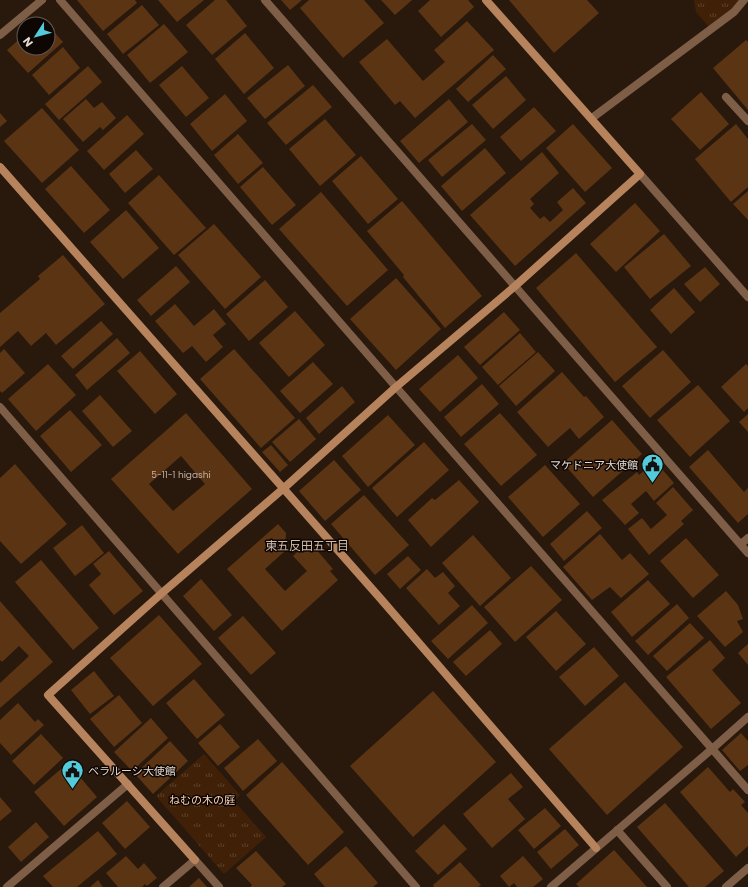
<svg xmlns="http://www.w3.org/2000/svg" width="748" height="887" font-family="Poppins,'Noto Sans JP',sans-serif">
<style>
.park{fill:url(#park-tufts)}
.building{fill:#5b3413;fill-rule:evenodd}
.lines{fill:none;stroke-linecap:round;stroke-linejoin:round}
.street{stroke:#7e5e47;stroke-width:8}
.secondary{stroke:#b6835d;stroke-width:8}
.labels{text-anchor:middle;stroke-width:3;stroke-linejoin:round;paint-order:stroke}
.number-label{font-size:9px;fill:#c2b0a2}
.poi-label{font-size:11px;fill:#e5d9d1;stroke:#0d0603;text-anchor:end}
.park-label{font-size:11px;fill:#fbd1b4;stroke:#0d0603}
.neighbourhood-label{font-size:12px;fill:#d2bbaa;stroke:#0d0603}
</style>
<defs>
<pattern id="park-tufts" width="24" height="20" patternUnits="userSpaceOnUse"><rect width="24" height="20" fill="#402107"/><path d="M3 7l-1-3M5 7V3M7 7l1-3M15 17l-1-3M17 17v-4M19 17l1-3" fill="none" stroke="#5b412a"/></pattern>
</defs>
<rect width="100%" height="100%" fill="#29190c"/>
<path class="park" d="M694 0H739L732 10 709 27 696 12Z
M204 754 240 795 234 801 266 837 224 874 156 796Z"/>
<path class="building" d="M77 0H135L137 3 103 31Z
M158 0H204L177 22Z
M215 0H226L247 26 212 55 186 25Z
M281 0H302L290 10Z
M309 0H364L384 23 343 58 300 8Z
M381 0H412L395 15Z
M430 0H468L474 7 441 37 418 11Z
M509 0H587L599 13 554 53Z
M142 5 159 25 123 54 107 34Z
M467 21 494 50 415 118 400 101 395 105 359 62 387 39 423 81 445 62 434 50Z
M164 24 188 52 150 83 127 55Z
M48 25 63 42 28 73 7 50 24 35V48H48Z
M245 33 274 68 244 94 215 59Z
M746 40 748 42V110L713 68Z
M63 47 80 68 49 95 32 75Z
M493 55 506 69 468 102 456 89Z
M288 65 305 86 265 119 247 98Z
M88 66 102 82 59 120 45 104Z
M182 66 209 98 186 117 159 85Z
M506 76 526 100 493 129 472 105Z
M313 85 332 107 286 145 267 123Z
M701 92 729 124 700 150 671 119Z
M225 94 247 121 212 151 190 124Z
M86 99 94 108 102 102 116 118 103 130 100 127 83 142 63 119Z
M449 99 468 122 419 163 400 141Z
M534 107 556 131 521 161 500 137Z
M42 108 79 150 42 183 4 141Z
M0 113 7 121 0 127Z
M127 115 144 134 104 170 87 151Z
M325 119 356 155 320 186 289 149Z
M472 124 486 140 442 177 428 160Z
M573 124 612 168 585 192 546 148Z
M736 124 748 139V187L731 202 695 159Z
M238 134 263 163 238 184 214 155Z
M485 148 506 173 462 211 441 186Z
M136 150 153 169 125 193 109 174Z
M542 152 559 173 530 199 534 204 530 208 540 219 544 216 550 222 563 210 557 202 573 188 586 203 515 266 470 215Z
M361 156 398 199 368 224 332 181Z
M71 166 110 210 84 233 45 189Z
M263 167 296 205 272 225 240 187Z
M159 175 206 228 174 255 128 203Z
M748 191V220L733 204Z
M321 192 388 270 347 306 279 229Z
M402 201 482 296 445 328 403 277 404 275 367 231Z
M635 203 660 231 616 272 590 244Z
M126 210 159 248 123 279 90 242Z
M214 224 261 277 225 309 178 255Z
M664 234 691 266 650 299 624 267Z
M576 253 657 347 615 382 536 288Z
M63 255 105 304 56 345 46 333 31 346 18 331 0 347V313L40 279 38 276Z
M176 266 190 282 151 316 137 300Z
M705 267 720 284 700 302 684 284Z
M396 278 441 329 396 370 350 319Z
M265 280 288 307 249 341 226 314Z
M674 288 695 312 671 334 650 310Z
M175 304 194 326 214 309 226 324 213 335 223 347 206 362 192 346 183 353 155 321Z
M295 311 325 345 289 377 259 343Z
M504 312 520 330 480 365 464 347Z
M101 321 113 334 73 369 61 356Z
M520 333 536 352 498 385 482 367Z
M117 338 130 353 87 390 75 375Z
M4 349 25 373 2 393 0 391V353Z
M234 349 295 418 261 448 200 379Z
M663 350 691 382 650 418 622 386Z
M140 351 177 394 155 414 117 371Z
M538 352 555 371 516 406 499 386Z
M458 355 478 378 440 412 419 389Z
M313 362 333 384 300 413 280 391Z
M48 364 76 395 36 431 8 399Z
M746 364 748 366V408L744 412 721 387Z
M562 372 584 397 586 396 604 417 579 439 570 428 548 447 517 412Z
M482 384 499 404 461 437 444 417Z
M698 385 730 421 690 457 657 420Z
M342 386 355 402 319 434 306 418Z
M100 395 132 431 113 447 82 411Z
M70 410 102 445 71 472 40 436Z
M186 413 252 489 178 554 111 479ZM181 456 205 484 173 511 149 484Z
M500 413 537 455 501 486 464 444Z
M748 414V432L739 422Z
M388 415 415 445 368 487 342 456Z
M299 419 316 439 290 462 272 442Z
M612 420 642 454 593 497 563 463Z
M424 442 449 470 397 517 372 488Z
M271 445 288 465 280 472 262 452Z
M708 450 744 492 748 488V514L738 523 689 467Z
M334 460 361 490 325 521 299 491Z
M655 461 674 483 654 501 646 491 631 504 639 513 625 525 602 500 637 472 639 475Z
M15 464 67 524 21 564 0 541V478Z
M545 465 580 504 543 537 508 497Z
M459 480 479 502 431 547 408 520 432 498 435 500Z
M673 487 693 510 681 521 684 524 649 555 628 529 642 518 651 529 667 515 656 503Z
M364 495 409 545 375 575 331 524Z
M587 511 602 528 564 561 550 544Z
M278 524 286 533 285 551 265 569 285 591 307 571 293 556 309 541 333 569 330 571 338 580 282 631 227 569Z
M82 525 104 553 75 576 53 548Z
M600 534 622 560 630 553 649 574 621 598 610 587 592 600 563 567Z
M473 535 511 578 480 606 442 563Z
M686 538 719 575 693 598 660 561Z
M109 551 143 591 114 615 89 585 101 574 93 564Z
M408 556 421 570 400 589 387 574Z
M41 560 99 628 73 650 15 582Z
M531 566 562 600 515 642 484 607Z
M427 569 435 578 443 572 455 586 448 593 460 606 439 625 406 588Z
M201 579 232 615 214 631 183 596Z
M648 580 670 604 632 637 611 612Z
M726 591 738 605 743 619 737 621 743 632 725 647 697 616Z
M0 601 53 662 0 708V683L29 656 19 646 2 662 0 660Z
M677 604 689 618 648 655 635 641Z
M472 605 488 623 448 659 431 641Z
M556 611 586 644 556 671 526 637Z
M159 615 202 664 153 706 110 658Z
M243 616 276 653 251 675 218 638Z
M690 623 704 638 667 671 653 656Z
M490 630 502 644 466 676 453 662Z
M710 640 725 658 712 670 741 703 711 729 666 677Z
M748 644V665L738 653Z
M594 647 619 676 585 706 559 677Z
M94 671 114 696 90 714 71 690Z
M194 679 225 715 197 739 166 703Z
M625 682 683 747 607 815 549 749Z
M433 691 496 762 413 837 350 766Z
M119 695 142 723 114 747 90 719Z
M18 703 35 722 38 719 44 725 11 755 0 743V720Z
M151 718 168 738 132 771 114 752Z
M220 724 240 747 218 766 198 743Z
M741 733 748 741V765L740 771 722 750Z
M41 734 63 758 34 785 12 761Z
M258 739 277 761 243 791 224 768Z
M170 741 188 761 153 794 135 774Z
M282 762 344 832 308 865 246 795Z
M68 763 97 797 64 826 34 792Z
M708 767 730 792 733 789 745 802 741 805 748 813V846L736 857 680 792Z
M511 773 523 787 508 799 525 819 492 848 463 814Z
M0 797 12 811 0 821Z
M127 801 150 827 125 849 102 823Z
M665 803 724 871 705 887H689L637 827Z
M545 808 561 826 534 849 518 830Z
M36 822 49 837 21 862 8 847Z
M444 824 467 849 438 875 415 851Z
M565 829 579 845 551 869 537 852Z
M98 831 117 854 77 887H53L43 876Z
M346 846 378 883 373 887H325L314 874Z
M614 850 647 887H579L576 884Z
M256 851 286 884 282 887H250L252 885 236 868Z
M126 856 138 869 144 863 157 878 147 886 145 884 142 887H118L106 873Z
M523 856 543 879 533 887H517L514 883 509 887 500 876Z
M460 862 481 885 478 887H434L433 885Z
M199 878 207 887H189Z
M98 880 103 887H90Z"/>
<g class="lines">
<path class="street" d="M60 0 396 387 748 790
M265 0 748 553
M0 35 42 0
M726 97 748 121
M592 118 734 12 744 0
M640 174 748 297
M0 407 416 887
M741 544 748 538
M617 830 667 887
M7 887 128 784
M163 887 195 860 219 887
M551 887 712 749 748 717
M726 887 748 868"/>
<path class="secondary" d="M0 167 380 598 596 848
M195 860 48 695 162 593 284 488 396 387 514 287 640 174 486 0"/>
</g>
<defs>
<symbol id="civic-pin" viewBox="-11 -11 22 30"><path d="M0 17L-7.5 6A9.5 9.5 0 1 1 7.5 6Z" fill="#53cbda" stroke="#0d0603"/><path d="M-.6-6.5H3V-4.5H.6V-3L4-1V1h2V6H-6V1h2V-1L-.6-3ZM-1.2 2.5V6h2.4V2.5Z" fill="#111"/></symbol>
</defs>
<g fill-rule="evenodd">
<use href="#civic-pin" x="640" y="452" width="25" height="34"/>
<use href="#civic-pin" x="60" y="758" width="25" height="34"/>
</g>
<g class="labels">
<g class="number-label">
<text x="181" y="478">5-11-1 higashi</text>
</g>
<g class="poi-label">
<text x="638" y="469">マケドニア大使館</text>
<text x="88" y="775" text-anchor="start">ベラルーシ大使館</text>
</g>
<g class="park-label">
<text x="202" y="804">ねむの木の庭</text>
</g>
<g class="neighbourhood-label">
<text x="307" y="550">東五反田五丁目</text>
</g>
</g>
<g transform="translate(36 36) rotate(234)"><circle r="19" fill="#0d0603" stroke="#635a55"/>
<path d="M0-3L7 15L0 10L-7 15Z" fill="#53cbda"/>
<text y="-6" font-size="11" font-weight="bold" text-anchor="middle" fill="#e5d9d1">N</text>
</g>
</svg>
